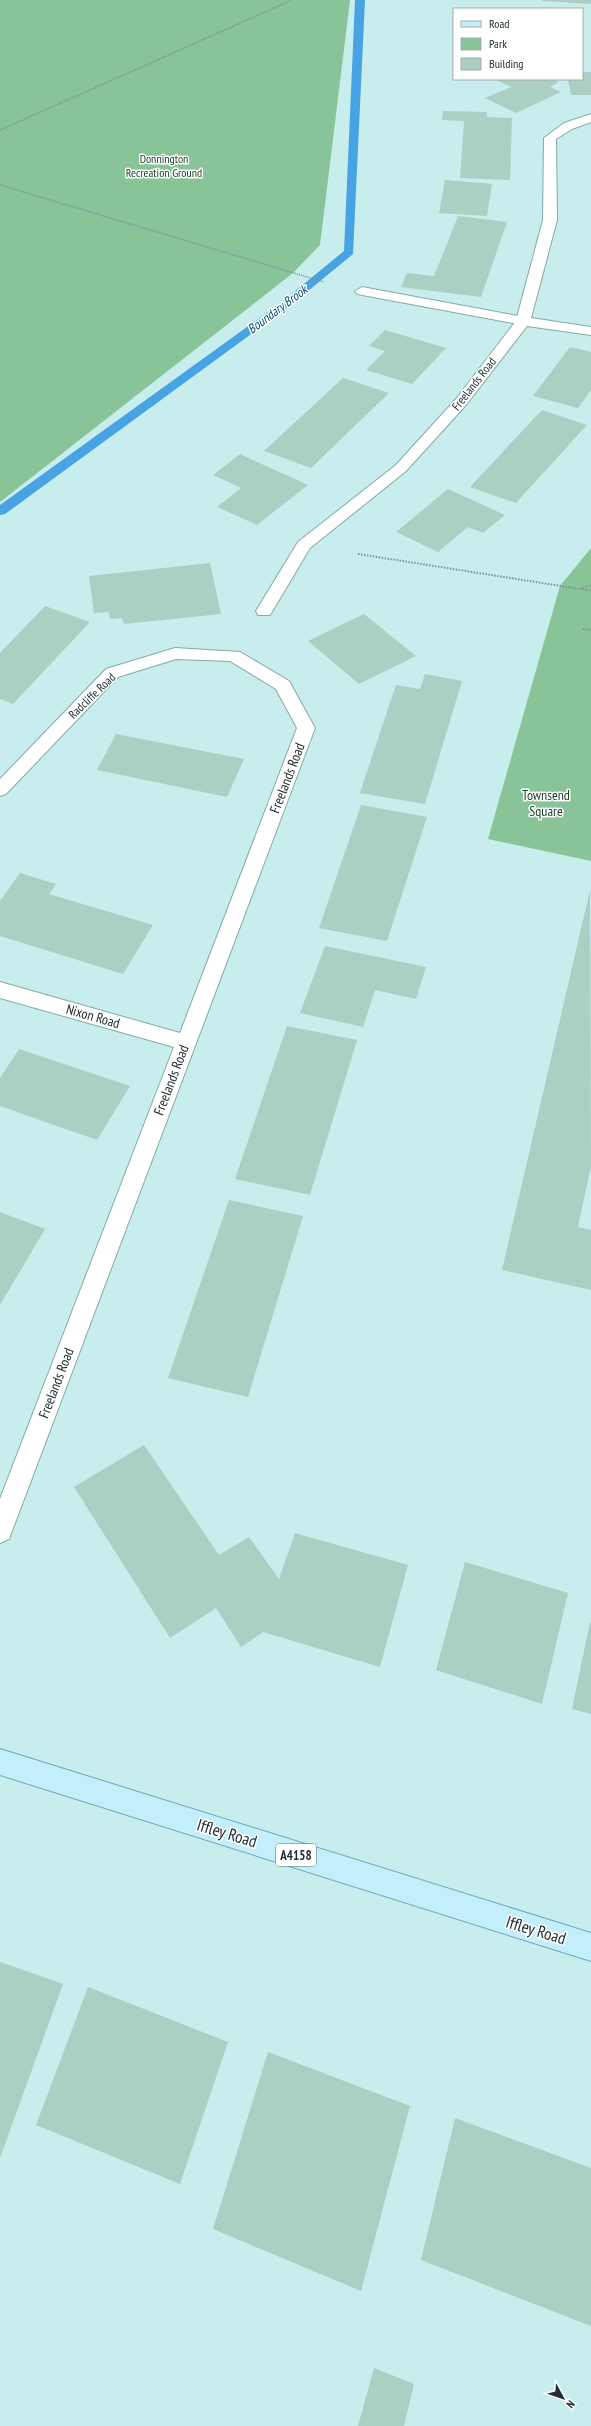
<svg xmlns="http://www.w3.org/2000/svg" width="591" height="2426" font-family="'PT Sans Narrow',sans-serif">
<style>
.green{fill:#88c498}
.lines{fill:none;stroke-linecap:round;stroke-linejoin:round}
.stream{fill:#48a3e4;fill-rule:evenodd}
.building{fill:#accfc4}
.service-casing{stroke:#85a9aa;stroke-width:2}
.minor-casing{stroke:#85a9aa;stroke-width:2}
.primary-casing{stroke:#70a5b4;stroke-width:2}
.path-far1{stroke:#799494;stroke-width:1.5;stroke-dasharray:1 1;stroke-linecap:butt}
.path{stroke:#799494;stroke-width:2;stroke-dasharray:1.5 1.5;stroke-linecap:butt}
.service{fill:#fff;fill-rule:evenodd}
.minor{fill:#fff;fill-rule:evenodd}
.primary{fill:#c3effd;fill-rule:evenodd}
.labels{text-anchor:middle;stroke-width:3;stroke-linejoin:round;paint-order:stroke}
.far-park-label{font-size:12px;fill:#173d24;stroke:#fff}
.far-street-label{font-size:12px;fill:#212f30;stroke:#fff}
.far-water-label{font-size:13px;font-style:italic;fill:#044d77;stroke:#fff}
.shield{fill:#fff;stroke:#646d6e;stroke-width:1}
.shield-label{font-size:13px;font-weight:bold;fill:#212f30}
.street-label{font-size:14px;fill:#212f30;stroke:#fff}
.park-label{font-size:14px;fill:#173d24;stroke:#fff}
.near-street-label{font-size:17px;fill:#212f30;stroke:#fff}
</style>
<rect width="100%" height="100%" fill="#c7eded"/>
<path class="green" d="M0 0H350L320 245 293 273 0 502Z
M591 548V861L488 839 560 586Z"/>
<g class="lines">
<path class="stream" d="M355 0H365L353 254 291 305 5 514 0 515V505L283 301 344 251Z"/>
</g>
<path class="building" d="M542 0H591V4L542 1Z
M582 72H591V95H571L568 79H582Z
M494 79H552L559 82 550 87 561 92 516 113 485 98 511 87Z
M443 111 487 112V117L512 118 510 180 460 178 464 121 442 120Z
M445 180 492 184 487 216 439 213Z
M458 216 507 222 481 297 401 287 407 273 434 276Z
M385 330 446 348 412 384 366 370 385 351 369 346Z
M570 347 591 352V390L578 408 533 396Z
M343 378 389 393 311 468 264 451Z
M542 410 587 425 516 503 470 487Z
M240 454 308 485 257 525 217 507 241 488 213 475Z
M448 489 505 515 483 533 468 527 438 552 396 532Z
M210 563 221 614 124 624 122 618 110 619 109 612 94 613 89 576Z
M45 606 90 622 13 704 0 699V653Z
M364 614 416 656 359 684 308 641Z
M425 674 462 681 425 804 360 793 396 685 420 689Z
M116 734 244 759 227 797 97 770Z
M361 805 427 817 387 941 319 928Z
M20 873 56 884 49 894 153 925 123 974 0 936V901Z
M590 890 591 1166 578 1227 591 1230V1290L502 1270Z
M325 946 426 967 416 999 375 990 363 1027 300 1013Z
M287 1026 357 1040 310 1195 235 1179Z
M19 1049 130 1086 97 1140 0 1106V1078Z
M229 1200 303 1216 248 1397 168 1378Z
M0 1212 45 1229 0 1305Z
M144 1445 219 1555 249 1537 279 1579 295 1533 408 1565 380 1667 263 1632 241 1647 216 1608 170 1638 74 1487Z
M465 1562 568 1593 542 1704 436 1670Z
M590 1622H591V1714L572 1709Z
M0 1962 63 1984 0 2158Z
M88 1987 228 2042 180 2184 36 2125Z
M268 2052 410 2106 361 2291 213 2229Z
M455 2118 591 2168V2326L421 2260Z
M374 2368 414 2384 404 2426H358Z"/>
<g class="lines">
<defs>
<path id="service" d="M362 287 523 317 530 321 523 325 357 294 355 291Z"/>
<path id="minor" d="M591 114V122L572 129 556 139 557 220 531 318 591 327V335L527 326 466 405 406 471 310 548 270 615H258L256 611 298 542 396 465 456 399 516 321 543 220 544 138 564 123Z
M175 648 240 652 289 681 315 728 12 1531 9 1539 0 1543V1499L174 1047 0 998V982L180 1033 297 728 276 689 230 661 176 659 118 677 6 794 0 796V779L106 669Z"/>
<path id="primary" d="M0 1749 591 1933V1961L0 1775Z"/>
</defs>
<use href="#service" class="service-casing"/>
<use href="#minor" class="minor-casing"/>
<use href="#primary" class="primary-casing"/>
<path class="path-far1" d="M0 130 292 0
M0 185 324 282"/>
<path class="path" d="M358 554 580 589 591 585
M582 589 591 591
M583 629 591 630"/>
<use href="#service" class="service"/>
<use href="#minor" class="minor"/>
<use href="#primary" class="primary"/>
</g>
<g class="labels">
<g class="far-park-label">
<text x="164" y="163">Donnington<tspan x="164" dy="14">Recreation Ground</tspan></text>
</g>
<g class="far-street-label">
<text transform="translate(474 384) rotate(-52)" y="4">Freelands Road</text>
<text transform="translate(92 696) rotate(-44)" y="4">Radcliffe Road</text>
</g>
<g class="far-water-label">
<text transform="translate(277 309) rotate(-37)" y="5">Boundary Brook</text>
</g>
<rect class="shield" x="276" y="1844" width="40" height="22" rx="3"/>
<g class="shield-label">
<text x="296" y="1860">A4158</text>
</g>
<g class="street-label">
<text transform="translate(287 778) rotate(-69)" y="5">Freelands Road</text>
<text transform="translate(93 1016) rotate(16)" y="5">Nixon Road</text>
<text transform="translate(171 1080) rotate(-69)" y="5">Freelands Road</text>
<text transform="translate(56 1383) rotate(-69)" y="5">Freelands Road</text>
</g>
<g class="park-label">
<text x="546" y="800">Townsend<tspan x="546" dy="16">Square</tspan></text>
</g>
<g class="near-street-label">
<text transform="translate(227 1833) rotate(17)" y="6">Iffley Road</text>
<text transform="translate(536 1930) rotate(17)" y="6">Iffley Road</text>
</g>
</g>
<rect x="453" y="8" width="130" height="72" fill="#ffffff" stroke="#a6acac"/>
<rect x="461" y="21" width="20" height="6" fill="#c3effd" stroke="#a6acac"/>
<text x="489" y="28" font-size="12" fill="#212f30">Road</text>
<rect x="461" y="38" width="20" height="12" fill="#88c498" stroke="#a6acac"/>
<text x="489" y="48" font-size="12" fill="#212f30">Park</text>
<rect x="461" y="58" width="20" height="12" fill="#accfc4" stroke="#a6acac"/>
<text x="489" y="68" font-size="12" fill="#212f30">Building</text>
<g transform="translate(563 2398) rotate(130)" stroke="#ffffff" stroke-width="3" paint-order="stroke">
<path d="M0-3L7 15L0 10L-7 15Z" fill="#212f30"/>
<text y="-6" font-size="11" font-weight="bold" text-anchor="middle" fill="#212f30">N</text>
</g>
</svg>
